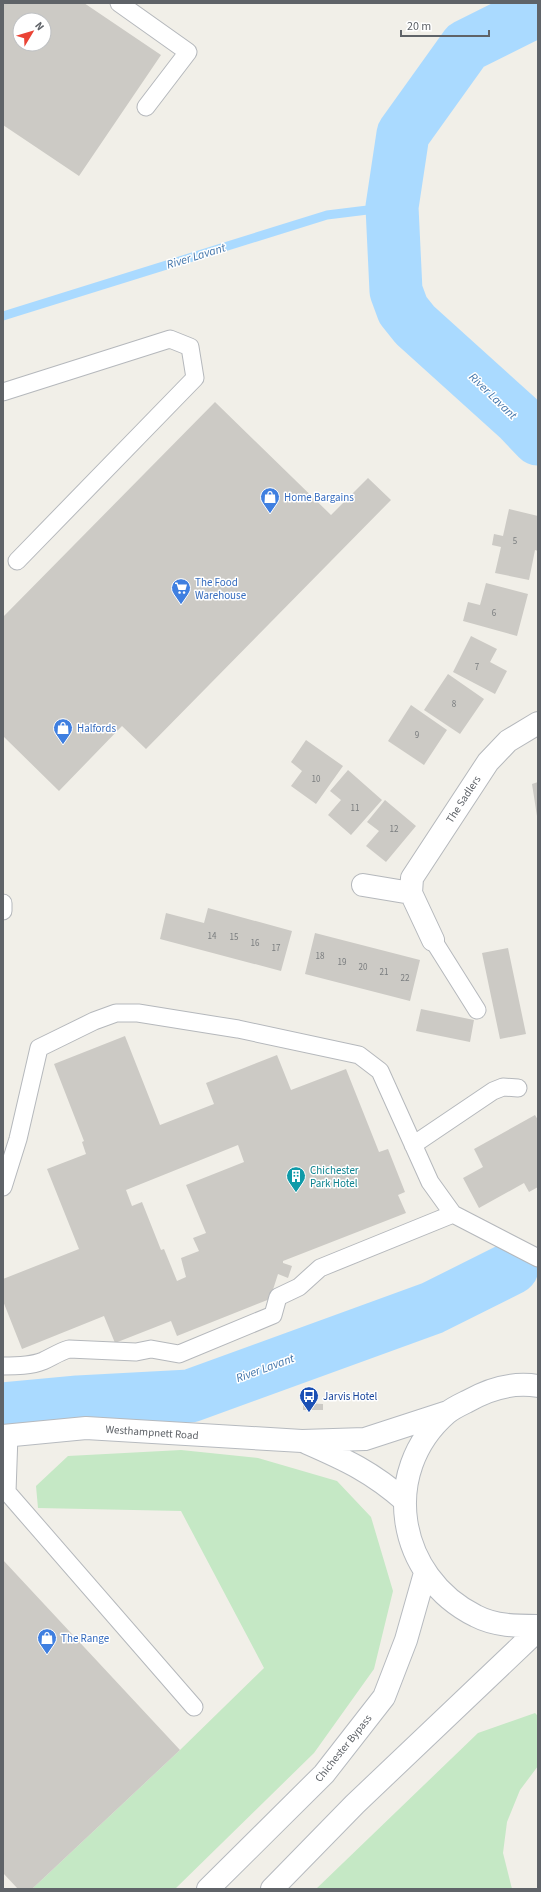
<svg xmlns="http://www.w3.org/2000/svg" width="541" height="1892" font-family="'Source Sans 3',sans-serif">
<style>
.green{fill:#c5e8c5}
.lines{fill:none;stroke-linecap:round;stroke-linejoin:round}
.stream{stroke:#aadaff;stroke-width:9}
.river{stroke:#aadaff;stroke-width:53}
.building{fill:#cccac5;fill-rule:evenodd}
.lane-casing{stroke:#b5b8bc;stroke-width:19}
.street-casing{stroke:#b5b8bc;stroke-width:24}
.secondary-casing{stroke:#b6babf;stroke-width:24}
.lane{stroke:#fff;stroke-width:17}
.street{stroke:#fff;stroke-width:22}
.secondary{stroke:#fff;stroke-width:22}
.labels{text-anchor:middle;stroke-width:3;stroke-linejoin:round;paint-order:stroke}
.number-label{font-size:9px;fill:#7a7d7f}
.shop-label{font-size:11px;fill:#366cbe;stroke:#fff;text-anchor:start}
.street-label{font-size:11px;fill:#5f6368;stroke:#fff}
.culture-label{font-size:11px;fill:#0d838f;stroke:#fff;text-anchor:start}
.transit-label{font-size:11px;fill:#164399;stroke:#fff;text-anchor:start}
.water-label{font-size:12px;font-style:italic;fill:#4174aa;stroke:#fff}
</style>
<rect width="100%" height="100%" fill="#f1efe8"/>
<path class="green" d="M181 1450 258 1458 337 1481 371 1517 393 1591 374 1669 314 1753 175 1889H32L180 1750 264 1668 181 1511 38 1508 36 1486 68 1456Z
M535 1713 538 1716V1766L520 1790 507 1822 503 1853 512 1889H316L478 1733Z"/>
<g class="lines">
<path class="stream" d="M3 316 327 215 392 207"/>
<path class="river" d="M538 10 466 46 403 134 392 207 396 291 403 310 415 325 518 418 538 439
M3 1409 78 1402 190 1396 432 1308 512 1268"/>
</g>
<path class="building" d="M3 3H84L161 55 79 176 3 125ZM20 20H44V44H20Z
M215 402 331 515 368 478 391 500 146 749 122 726 59 791 3 736V617Z
M509 509 538 516V551L535 550 529 580 495 573 501 547 492 545 494 534 503 536Z
M486 583 528 594 517 636 463 621 468 602 480 605Z
M471 636 497 649 490 662 507 671 495 694 453 672Z
M448 674 484 699 460 734 424 710Z
M411 705 447 730 424 765 388 741Z
M306 740 343 766 316 804 291 786 302 771 291 762Z
M348 770 382 800 351 835 328 815 341 800 330 791Z
M538 782V816H537L532 784Z
M385 800 416 826 386 862 366 846 379 831 367 822Z
M208 908 292 931 281 971 160 939 166 913 204 923Z
M315 933 420 960 410 1001 305 974Z
M508 948 526 1034 500 1039 482 953Z
M421 1009 474 1020 470 1042 416 1031Z
M125 1036 160 1125 214 1104 206 1083 277 1055 291 1090 346 1069 379 1152 388 1149 405 1192 398 1195 406 1213 283 1261V1263L292 1266 288 1278 278 1274 270 1299 177 1336 171 1321 115 1343 104 1316 22 1349 3 1301V1279L79 1249 47 1169 86 1154 82 1142 84 1141 54 1064ZM238 1145 244 1162 186 1185 206 1233 193 1238 199 1251 181 1258 186 1277 177 1281 164 1249 161 1250 142 1202 132 1206 126 1190Z
M535 1115 538 1120V1187L529 1192 524 1183 479 1208 463 1178 483 1167 474 1149Z
M303 1403 323 1404V1410H303Z
M3 1560 180 1750 32 1889H18L3 1873Z"/>
<g class="lines">
<defs>
<path id="lane" d="M119 3 188 52 146 107
M3 392 170 339 190 347 195 378 17 561
M3 903V911
M433 940 477 1010
M413 1145 493 1091 503 1087 518 1088
M3 1187 18 1139 39 1048 94 1021 116 1013H138L238 1029 359 1055 380 1071 430 1182 453 1214 538 1258
M3 1366C16 1366 31 1366 43 1361 52 1357 59 1352 69 1349L136 1352 151 1349 179 1354 273 1315 278 1297 299 1287 320 1268 453 1214
M9 1435 7 1492 194 1707"/>
<path id="street" d="M363 885 411 893
M433 940 411 893 412 878 488 762 508 741 538 723"/>
<path id="secondary" d="M538 1386C514 1382 489 1389 468 1401 462 1404 453 1408 447 1413 379 1472 397 1577 476 1616 495 1626 517 1626 538 1626
M3 1436 86 1428 302 1441 365 1439 448 1412
M307 1443C346 1460 372 1472 405 1501
M208 1889 324 1774 384 1697 406 1640 425 1573
M272 1889 355 1804 538 1630"/>
</defs>
<use href="#lane" class="lane-casing"/>
<use href="#street" class="street-casing"/>
<use href="#secondary" class="secondary-casing"/>
<use href="#lane" class="lane"/>
<use href="#street" class="street"/>
<use href="#secondary" class="secondary"/>
</g>
<defs>
<symbol id="shop-pin" viewBox="-11 -11 22 30"><path d="M0 17L-7.5 6A9.5 9.5 0 1 1 7.5 6Z" fill="#3f7fe0" stroke="#fff"/><path d="M-5-2.5h2.3a2.7 3.5 0 0 1 5.4 0H5L5.5 6h-11ZM-1.5-2.5h3a1.5 2.3 0 0 0-3 0Z" fill="#fff"/></symbol>
<symbol id="supermarket-pin" viewBox="-11 -11 22 30"><path d="M0 17L-7.5 6A9.5 9.5 0 1 1 7.5 6Z" fill="#3f7fe0" stroke="#fff"/><path d="M-6-5.5h2.5l.6 2H6L4.5 2H-2.5L-4.4-4H-6ZM-1.5 3.2a1.3 1.3 0 1 0 .1 0ZM3 3.2a1.3 1.3 0 1 0 .1 0Z" fill="#fff"/></symbol>
<symbol id="building-pin" viewBox="-11 -11 22 30"><path d="M0 17L-7.5 6A9.5 9.5 0 1 1 7.5 6Z" fill="#0f9aa8" stroke="#fff"/><path d="M-4-6H4V6H1V3H-1V6H-4ZM-2.5-4.3h1.7v1.8h-1.7ZM.8-4.3h1.7v1.8H.8ZM-2.5-1h1.7V.8h-1.7ZM.8-1h1.7V.8H.8Z" fill="#fff"/></symbol>
<symbol id="bus-pin" viewBox="-11 -11 22 30"><path d="M0 17L-7.5 6A9.5 9.5 0 1 1 7.5 6Z" fill="#1a4fb4" stroke="#fff"/><path d="M-5-6H5V4H4V6H2V4H-2V6H-4V4H-5ZM-3.5-4V0h7V-4ZM-3.5 1.2v1.5H-2V1.2ZM2 1.2v1.5H3.5V1.2Z" fill="#fff"/></symbol>
</defs>
<g fill-rule="evenodd">
<use href="#shop-pin" x="259" y="486" width="22" height="30"/>
<use href="#supermarket-pin" x="170" y="577" width="22" height="30"/>
<use href="#shop-pin" x="52" y="717" width="22" height="30"/>
<use href="#building-pin" x="285" y="1165" width="22" height="30"/>
<use href="#bus-pin" x="298" y="1385" width="22" height="30"/>
<use href="#shop-pin" x="36" y="1627" width="22" height="30"/>
</g>
<g class="labels">
<g class="number-label">
<text x="515" y="544">5</text>
<text x="494" y="616">6</text>
<text x="477" y="670">7</text>
<text x="454" y="707">8</text>
<text x="417" y="738">9</text>
<text x="316" y="782">10</text>
<text x="355" y="811">11</text>
<text x="394" y="832">12</text>
<text x="212" y="939">14</text>
<text x="234" y="940">15</text>
<text x="255" y="946">16</text>
<text x="276" y="951">17</text>
<text x="320" y="959">18</text>
<text x="342" y="965">19</text>
<text x="363" y="970">20</text>
<text x="384" y="975">21</text>
<text x="405" y="981">22</text>
</g>
<g class="shop-label">
<text x="284" y="501">Home Bargains</text>
<text x="195" y="586">The Food<tspan x="195" dy="13">Warehouse</tspan></text>
<text x="77" y="732">Halfords</text>
<text x="61" y="1642">The Range</text>
</g>
<g class="street-label">
<text transform="translate(463 799) rotate(-57)" y="4">The Sadlers</text>
<text transform="translate(152 1432) rotate(4)" y="4">Westhampnett Road</text>
<text transform="translate(343 1748) rotate(-51)" y="4">Chichester Bypass</text>
</g>
<g class="culture-label">
<text x="310" y="1174">Chichester<tspan x="310" dy="13">Park Hotel</tspan></text>
</g>
<g class="transit-label">
<text x="323" y="1400">Jarvis Hotel</text>
</g>
<g class="water-label">
<text transform="translate(196 256) rotate(-17)" y="4">River Lavant</text>
<text transform="translate(493 396) rotate(44)" y="4">River Lavant</text>
<text transform="translate(265 1368) rotate(-20)" y="4">River Lavant</text>
</g>
</g>
<rect width="541" height="1892" fill="none" stroke="#5f6368" stroke-width="8"/>
<g transform="translate(32 32) rotate(52)"><circle r="19" fill="#ffffff" stroke="#bfc1c3"/>
<path d="M0-3L7 15L0 10L-7 15Z" fill="#ea4335"/>
<text y="-6" font-size="11" font-weight="bold" text-anchor="middle" fill="#5f6368">N</text>
</g>
<path d="M401 30v6h88v-6" fill="none" stroke="#5f6368" stroke-width="2"/>
<text x="407" y="30" font-size="12" fill="#5f6368" stroke="#ffffff" stroke-width="3" paint-order="stroke">20 m</text>
</svg>
